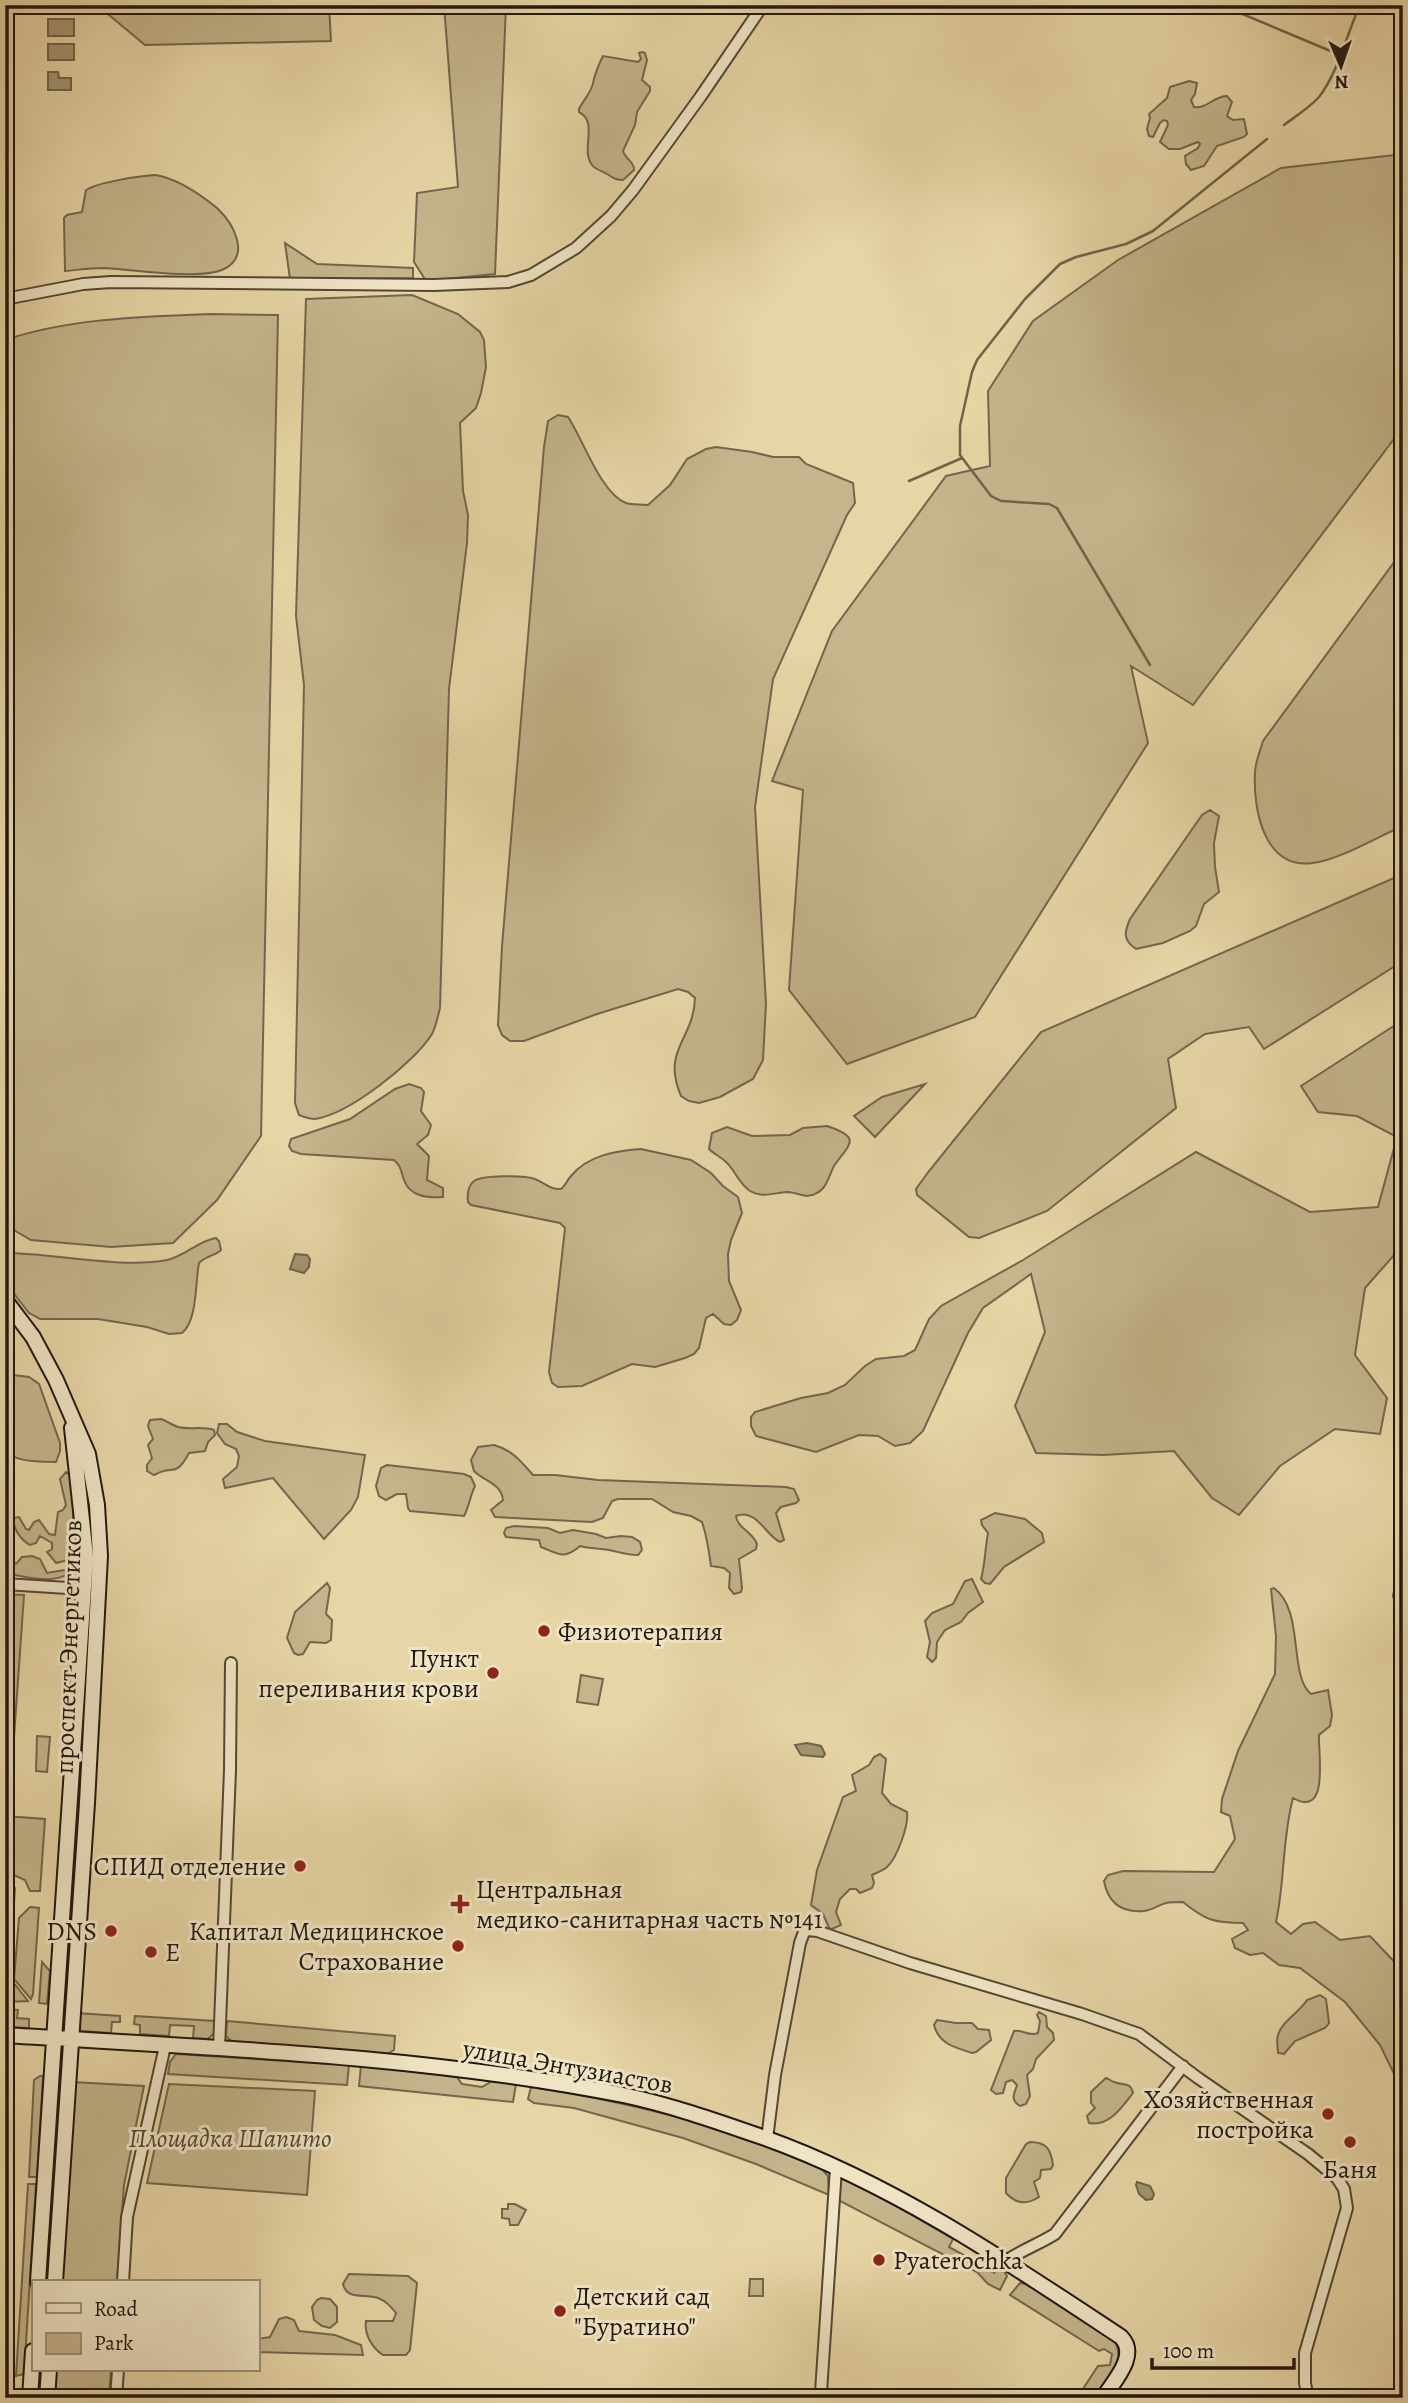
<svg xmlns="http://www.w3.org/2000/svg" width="1408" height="2403" font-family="Alegreya,serif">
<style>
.green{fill:#c5b58c;stroke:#72664e;stroke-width:2}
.water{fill:#a39572;stroke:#6f634a;stroke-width:2}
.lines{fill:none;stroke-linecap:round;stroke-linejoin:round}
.stream{stroke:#6f634a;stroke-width:2.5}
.street-casing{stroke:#524734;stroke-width:14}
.secondary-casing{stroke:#20180f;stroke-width:18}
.street{stroke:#efe4c4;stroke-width:10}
.secondary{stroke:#efe4c4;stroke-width:14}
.poi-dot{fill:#8f2418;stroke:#efe4c4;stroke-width:2.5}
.labels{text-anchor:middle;stroke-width:6;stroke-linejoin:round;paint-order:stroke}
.poi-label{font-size:26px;fill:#20180f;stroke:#efe4c4;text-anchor:start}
.street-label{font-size:26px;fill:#20180f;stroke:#efe4c4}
.park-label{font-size:26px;font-style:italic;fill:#524734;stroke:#efe4c4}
</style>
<rect width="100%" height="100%" fill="#e7d5a5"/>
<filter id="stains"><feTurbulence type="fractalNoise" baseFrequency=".00286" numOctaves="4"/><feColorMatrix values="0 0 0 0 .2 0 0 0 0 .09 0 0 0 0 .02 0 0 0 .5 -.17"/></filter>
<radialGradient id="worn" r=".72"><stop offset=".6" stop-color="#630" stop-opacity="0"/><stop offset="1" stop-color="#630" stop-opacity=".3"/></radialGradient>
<path class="green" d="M97 5H329L331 41 145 45Z
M444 5H506L495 274 426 281 414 262 417 193 458 187Z
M642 52 645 53 647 60 642 80 650 87V91L637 112 635 125 623 151C625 159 635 162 634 170L623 180C616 180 613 178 607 174 602 171 596 170 592 165 580 150 599 122 579 112V109C583 101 592 91 593 83 595 74 599 64 603 56L638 62 641 59 639 53Z
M1189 81 1197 83 1195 94 1191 100 1194 107C1207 109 1214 96 1227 96L1232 102 1227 116 1233 120 1244 119 1247 134 1244 137 1217 146 1204 166 1191 170 1186 164 1185 156 1198 148 1200 144 1198 142 1180 149H1169L1160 142 1168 125 1167 121 1164 120 1160 123 1153 137 1149 136 1147 129 1150 118 1149 114 1167 98 1170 87Z
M1403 154V427L1193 705 1131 666 1148 743 975 1017 847 1064 789 990 803 790 772 781 832 631 946 476 990 466 988 391 1033 321 1118 260 1281 168Z
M155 175C176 178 201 195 217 208 234 224 252 257 222 270 198 280 131 269 103 268 90 268 77 270 65 271L64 218 67 215 82 212 86 190C99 182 139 176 155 175Z
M285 243 317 264 413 268V278L290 279Z
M412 295 458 314 480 332 484 340 486 367 481 393 476 408 460 423 463 491 468 515 467 543 449 689 440 1008C438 1016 436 1026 432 1034 414 1063 349 1114 315 1119 309 1119 304 1117 299 1115L295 1103 304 685 296 616 306 299Z
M210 314 278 315 261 1136 217 1200 173 1243 111 1247 31 1240 5 1225V340C70 318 142 317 210 314Z
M558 415 568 417C582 437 601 494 626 503 632 505 641 504 648 505L670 485 687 459 706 449 716 447 752 452 773 457H799L806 464 853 483 855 503 847 515 773 679 755 807 766 1004 763 1060 753 1079 720 1097 699 1103 689 1101 681 1096C661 1049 694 1040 695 998L688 992 678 989 597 1014 524 1041H510L502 1035 498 1025 502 946 544 447 548 421Z
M1403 550V826C1377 837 1339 860 1313 863 1264 870 1253 809 1255 773 1255 762 1260 752 1263 741Z
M1210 810 1219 816 1214 843 1215 867 1219 892 1204 904 1196 926 1190 931 1163 943 1136 949C1123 940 1124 933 1130 919L1202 815Z
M1403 874V961L1264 1049 1249 1027 1205 1034 1168 1059 1176 1108 1047 1211 979 1238 969 1237 917 1195 916 1189 929 1171 1041 1032Z
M1403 1020V1245L1365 1288 1355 1355 1387 1398 1380 1434 1335 1429 1280 1466 1239 1515 1212 1498 1174 1451 1103 1455 1036 1453 1015 1406 1045 1332 1031 1274 983 1308 968 1333 923 1431 910 1443 895 1446 878 1436 859 1435 816 1452 756 1436 751 1426V1417L755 1412 801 1398 828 1393 845 1385 865 1366 876 1359 904 1356 915 1350 929 1319 941 1306 1023 1260 1196 1152 1310 1212 1378 1207 1397 1137 1357 1116 1318 1112 1301 1086Z
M409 1084 421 1088 424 1092 421 1111 431 1125 428 1135 417 1144 429 1156 427 1180 443 1188V1197C428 1198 410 1197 404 1180 401 1171 401 1166 394 1160L301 1154 292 1151 289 1146 291 1139 350 1119 395 1089Z
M925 1084 875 1137 854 1116 882 1097Z
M827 1126C863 1138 849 1144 834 1166 829 1175 827 1188 817 1193 806 1200 798 1192 787 1192 773 1193 762 1198 750 1191 739 1184 735 1170 726 1162 721 1157 714 1154 709 1149L712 1133 727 1127 752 1136 790 1135 803 1128Z
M641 1149 691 1160 711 1173 723 1186 738 1197 742 1213 731 1240 728 1254 729 1281 741 1310 737 1320 731 1325 724 1324 713 1314 706 1318 699 1348 694 1354 685 1358 655 1367 632 1364 582 1386 558 1387 552 1383 549 1372 565 1228 560 1223 471 1205 468 1202C467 1194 468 1186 474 1181 482 1175 526 1175 535 1179 545 1183 550 1190 561 1189 566 1185 567 1180 571 1176 588 1155 616 1151 641 1149Z
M216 1238 219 1241 221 1250C215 1256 205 1256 199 1263 195 1281 198 1320 182 1333L169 1334 147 1327 98 1319H40L29 1313 5 1282V1253C55 1253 120 1269 167 1260 185 1256 198 1241 216 1238Z
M5 1374 29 1377 39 1384 60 1443V1451L56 1462C47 1462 16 1462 11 1454 8 1449 10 1444 5 1438Z
M161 1419C167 1421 172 1425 178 1427 190 1430 202 1426 214 1430L215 1435 208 1442 205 1451 189 1453C175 1479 174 1464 154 1475L147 1471V1465L152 1458 148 1445 153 1439 148 1426 150 1420Z
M219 1424H227L237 1432 265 1441 365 1455 358 1497 351 1510 324 1539 273 1478 225 1488 223 1479 237 1467 239 1456 236 1449 225 1444 217 1433Z
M494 1445C512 1450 521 1461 533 1475H555L598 1480 786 1487 794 1489 799 1500 796 1503 781 1507 776 1513 784 1540 780 1542C765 1535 757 1508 736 1516 737 1528 753 1532 757 1544L756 1549 739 1559 742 1588 741 1592 734 1594 729 1588 730 1573 724 1568 711 1566C709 1551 707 1536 702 1522L691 1516 673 1512 652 1499H618L612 1501 603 1518 592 1522 495 1517 491 1510 503 1500C501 1483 485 1482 474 1471L471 1460 478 1447Z
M387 1465 464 1474 471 1477 475 1486C470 1496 469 1507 464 1516L410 1511 408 1508 406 1494H397L386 1500 379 1496 376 1486 381 1468Z
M66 1472 71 1475C74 1494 72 1512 74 1532 74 1538 80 1548 77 1554 74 1559 61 1562 56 1563L47 1552 52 1549V1543L40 1536 36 1543 30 1545C21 1540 12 1528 14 1518L19 1517 26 1529 29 1530 34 1522 39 1520 49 1534 55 1535 58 1512 63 1510 66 1505 60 1479Z
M995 1513 1025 1519 1042 1533 1044 1542 1004 1567 990 1584 985 1583 981 1579C985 1565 985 1549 988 1533L982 1525 981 1520Z
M514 1526 548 1528 560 1533 573 1530 596 1534 606 1538 621 1536 632 1537 640 1542 642 1550 638 1555C627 1555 619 1552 609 1550 598 1548 590 1549 580 1546 564 1560 559 1554 541 1547L539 1540 506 1537 504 1533 506 1528Z
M1403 1530V1646L1396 1639C1396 1631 1401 1625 1402 1617 1402 1608 1394 1604 1393 1596 1393 1589 1400 1582 1401 1575 1397 1556 1392 1549 1403 1530Z
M32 1556 40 1559 47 1573 64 1570 68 1574C52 1584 23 1577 7 1573V1566L17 1563 22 1557Z
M972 1579 983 1602 968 1613 961 1622 945 1630 937 1642 936 1658 932 1662 927 1657 930 1642 925 1621 932 1613 953 1604 965 1581Z
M327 1583 330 1588 326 1614 332 1620 331 1640 326 1643 310 1642 303 1654 298 1655 294 1653 287 1638 295 1612Z
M1274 1588C1305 1611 1288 1675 1311 1694L1328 1690 1332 1715 1330 1726 1319 1735C1318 1753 1330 1819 1293 1798 1282 1839 1285 1881 1276 1922L1291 1934 1303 1924 1315 1922 1340 1940 1370 1936 1403 1971V2092L1380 2045 1345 2002 1300 1968 1279 1965 1263 1953 1250 1955 1235 1948 1232 1939 1248 1930 1243 1923C1214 1923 1205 1920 1183 1902 1178 1902 1171 1902 1166 1903 1158 1905 1153 1910 1144 1911 1121 1913 1108 1902 1104 1881L1108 1875 1123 1871 1214 1872 1235 1839 1230 1816 1221 1812 1222 1799 1238 1751 1275 1674 1276 1636 1271 1589Z
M5 1594 24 1595 12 1766H5Z
M581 1675 603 1679 598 1705 577 1702Z
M37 1736 50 1737 47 1772 36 1771Z
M880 1754 886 1759 882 1793 891 1804 907 1812C909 1825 897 1858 887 1867 884 1870 876 1873 872 1875L874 1883 872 1888 860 1893 856 1889H850L840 1899 836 1912 841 1925 830 1930 823 1914 811 1905 817 1870 843 1797 856 1791 852 1775 869 1765 874 1757Z
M5 1816 45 1819 40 1891H30L25 1880 14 1875 5 1874Z
M5 1882 15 1888 9 1980 5 1983Z
M30 1907 39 1908 33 1994 31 1999 14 1979 19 1918Z
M42 1962 50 1971 47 2004 39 2003Z
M13 1982 28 2001 5 2002V1987Z
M1320 1995 1326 1999 1329 2023 1325 2028 1295 2041 1284 2054 1278 2053C1278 2048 1276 2040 1278 2035 1282 2021 1300 2012 1307 2000Z
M5 2009 18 2010 17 2018 29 2019V2028L5 2027Z
M1039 2012 1046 2016 1047 2027 1053 2033 1054 2040 1036 2059 1033 2069 1027 2075 1030 2096 1026 2104 1020 2106C1010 2100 1014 2094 1017 2085L1012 2080 1006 2082 1003 2093 996 2094 991 2090 1014 2031C1023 2029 1029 2037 1038 2033L1040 2021 1037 2015Z
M77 2013 120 2016V2022H112L111 2033 81 2031 78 2029Z
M135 2016 215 2021 214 2033 208 2039 193 2038 194 2026 170 2025 169 2036 140 2034V2025L134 2024Z
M937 2020 956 2023H972L978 2029 989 2030 991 2040 976 2052 972 2053C954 2047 939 2044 934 2025Z
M227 2021 395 2036 394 2050 387 2054 231 2041 226 2036Z
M176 2054 349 2065 347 2085 168 2074 170 2062Z
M361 2065 457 2077 462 2084 482 2087 492 2081 516 2084 513 2102 359 2086Z
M40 2076H43L37 2177H29L34 2080Z
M1106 2078C1109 2079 1111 2081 1114 2082 1123 2086 1130 2081 1133 2093 1122 2107 1109 2127 1089 2123L1087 2116 1095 2108 1091 2103V2092Z
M72 2082 144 2086 124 2185 117 2282H60Z
M169 2084 315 2091 307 2195 147 2183Z
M531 2087C590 2096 648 2108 705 2125 744 2137 783 2153 821 2168L828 2176 829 2195 756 2164 683 2138 574 2108 534 2103 528 2099Z
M1030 2142C1047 2142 1051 2150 1053 2165L1051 2169 1041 2170 1040 2178 1034 2182 1039 2197C1027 2205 1016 2204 1006 2193V2178L1026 2144Z
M842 2176 854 2181 953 2239 949 2247 971 2259 969 2264 980 2271 983 2266 994 2273 999 2268 1003 2269 1007 2276 1000 2290 988 2284 977 2272 838 2200 839 2178Z
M28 2184H36L24 2374 16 2376Z
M508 2204H515L526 2210 518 2225H510L509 2219 502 2218V2209H508Z
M349 2274 408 2276 417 2283 410 2350 406 2355H383C372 2348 364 2334 366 2321H393L396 2313C391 2307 386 2301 378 2298 365 2293 347 2301 343 2284Z
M750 2279H763V2296H749Z
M1020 2283 1026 2284 1112 2337C1129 2359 1107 2379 1095 2398H1077L1098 2366 1110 2365 1112 2354 1104 2349 1099 2351 1010 2295Z
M321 2298 330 2299 337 2307V2322L330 2328 322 2326 314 2320 312 2307 317 2300Z
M286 2317 294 2320 299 2331 335 2335 361 2345 363 2355 257 2352V2339L270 2337 279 2319Z
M54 2370H111L109 2398H52Z"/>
<path class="water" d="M74 19V36H48V19Z
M48 44H74V60H48Z
M48 72H58L59 78H71V90H48Z
M295 1254 307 1255 310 1259 309 1267 304 1273 290 1269Z
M807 1743 821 1746 825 1754 823 1757 801 1755 795 1745Z
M1137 2182 1150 2186 1154 2194 1152 2199 1146 2200 1139 2194 1136 2185Z"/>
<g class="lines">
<path class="stream" d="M1221 5 1340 55
M1284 125C1296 116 1309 108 1319 97 1338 73 1347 33 1360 5
M909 481 962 458
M1150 665 1057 508 1049 504 1001 501 991 496 960 455V426L972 372 977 360 1025 299 1060 264 1076 257 1126 244 1153 231 1267 139"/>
<defs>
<path id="street" d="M5 299 83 284 111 282 434 285 508 282 531 275 576 248 611 216 633 190 701 96 763 5
M5 1584 83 1589
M219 2049 230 1770 231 1663
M767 2139 775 2075 800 1943 804 1932 808 1930 817 1931 910 1963 1082 2014 1139 2034 1198 2078 1308 2154 1337 2178 1344 2189 1347 2208 1305 2353V2383L1308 2398
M1006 2261C1022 2250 1039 2244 1055 2234L1183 2066
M123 2282 127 2217 165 2046
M116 2398 118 2370
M810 2398 821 2392 836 2168"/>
<path id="secondary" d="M5 1300 33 1337 56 1380 88 1454 97 1505 100 1556 87 1803 55 2282
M5 2035C210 2048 422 2055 623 2095 671 2105 719 2122 765 2138 893 2184 1008 2262 1121 2337 1139 2355 1114 2381 1103 2398
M38 2282 86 1557 72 1428
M30 2398 33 2351
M47 2398 49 2370"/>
</defs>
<use href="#street" class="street-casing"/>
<use href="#secondary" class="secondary-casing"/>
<use href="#street" class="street"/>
<use href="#secondary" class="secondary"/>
</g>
<g class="poi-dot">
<circle cx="544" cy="1631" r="7"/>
<circle cx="493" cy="1673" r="7"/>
<circle cx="300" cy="1866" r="7"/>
<path d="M456.5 1893.5h7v7h7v7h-7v7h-7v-7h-7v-7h7z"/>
<circle cx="111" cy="1931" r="7"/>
<circle cx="458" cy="1946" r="7"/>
<circle cx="151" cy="1952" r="7"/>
<circle cx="1328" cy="2114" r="7"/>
<circle cx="1350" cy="2142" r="7"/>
<circle cx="879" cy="2260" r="7"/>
<circle cx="560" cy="2311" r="7"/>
</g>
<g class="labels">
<g class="poi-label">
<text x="558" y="1640">Физиотерапия</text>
<text x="479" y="1667" text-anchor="end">Пункт<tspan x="479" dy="30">переливания крови</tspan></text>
<text x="286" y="1875" text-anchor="end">СПИД отделение</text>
<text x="476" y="1898">Центральная<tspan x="476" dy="30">медико-санитарная часть №141</tspan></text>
<text x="97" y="1940" text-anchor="end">DNS</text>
<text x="444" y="1940" text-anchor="end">Капитал Медицинское<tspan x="444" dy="30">Страхование</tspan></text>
<text x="165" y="1961">Е</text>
<text x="1314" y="2108" text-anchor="end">Хозяйственная<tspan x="1314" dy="30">постройка</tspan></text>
<text x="1350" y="2178" text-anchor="middle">Баня</text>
<text x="893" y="2269">Pyaterochka</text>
<text x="574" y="2305">Детский сад<tspan x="574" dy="30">"Буратино"</tspan></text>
</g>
<g class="street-label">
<text transform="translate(68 1647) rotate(-88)" y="9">проспект Энергетиков</text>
<text transform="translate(568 2066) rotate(10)" y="9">улица Энтузиастов</text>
</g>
<g class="park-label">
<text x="230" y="2147">Площадка Шапито</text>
</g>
</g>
<rect width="1408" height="2403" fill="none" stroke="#e7d5a5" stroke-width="28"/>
<rect x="7" y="7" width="1394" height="2389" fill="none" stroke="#20180f" stroke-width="3.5"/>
<rect x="14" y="14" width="1380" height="2375" fill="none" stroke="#20180f" stroke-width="2"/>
<rect x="32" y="2280" width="228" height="91" fill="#efe4c4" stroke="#9c927c" stroke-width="2"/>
<rect x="46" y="2303" width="35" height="10" fill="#efe4c4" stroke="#9c927c" stroke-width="2"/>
<text x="94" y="2316" font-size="21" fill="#20180f">Road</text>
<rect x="46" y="2333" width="35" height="21" fill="#c5b58c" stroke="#9c927c" stroke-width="2"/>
<text x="94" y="2350" font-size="21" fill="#20180f">Park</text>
<g transform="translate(1341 66) rotate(178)" stroke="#efe4c4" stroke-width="5" paint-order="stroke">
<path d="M0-5L12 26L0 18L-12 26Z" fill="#20180f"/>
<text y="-10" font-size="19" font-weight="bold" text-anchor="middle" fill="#20180f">N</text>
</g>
<path d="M1152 2358v10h142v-10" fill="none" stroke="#20180f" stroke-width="3.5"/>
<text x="1163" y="2358" font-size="21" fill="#20180f" stroke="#efe4c4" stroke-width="5" paint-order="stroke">100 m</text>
<rect width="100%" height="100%" filter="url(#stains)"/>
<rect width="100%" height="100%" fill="url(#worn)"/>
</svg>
